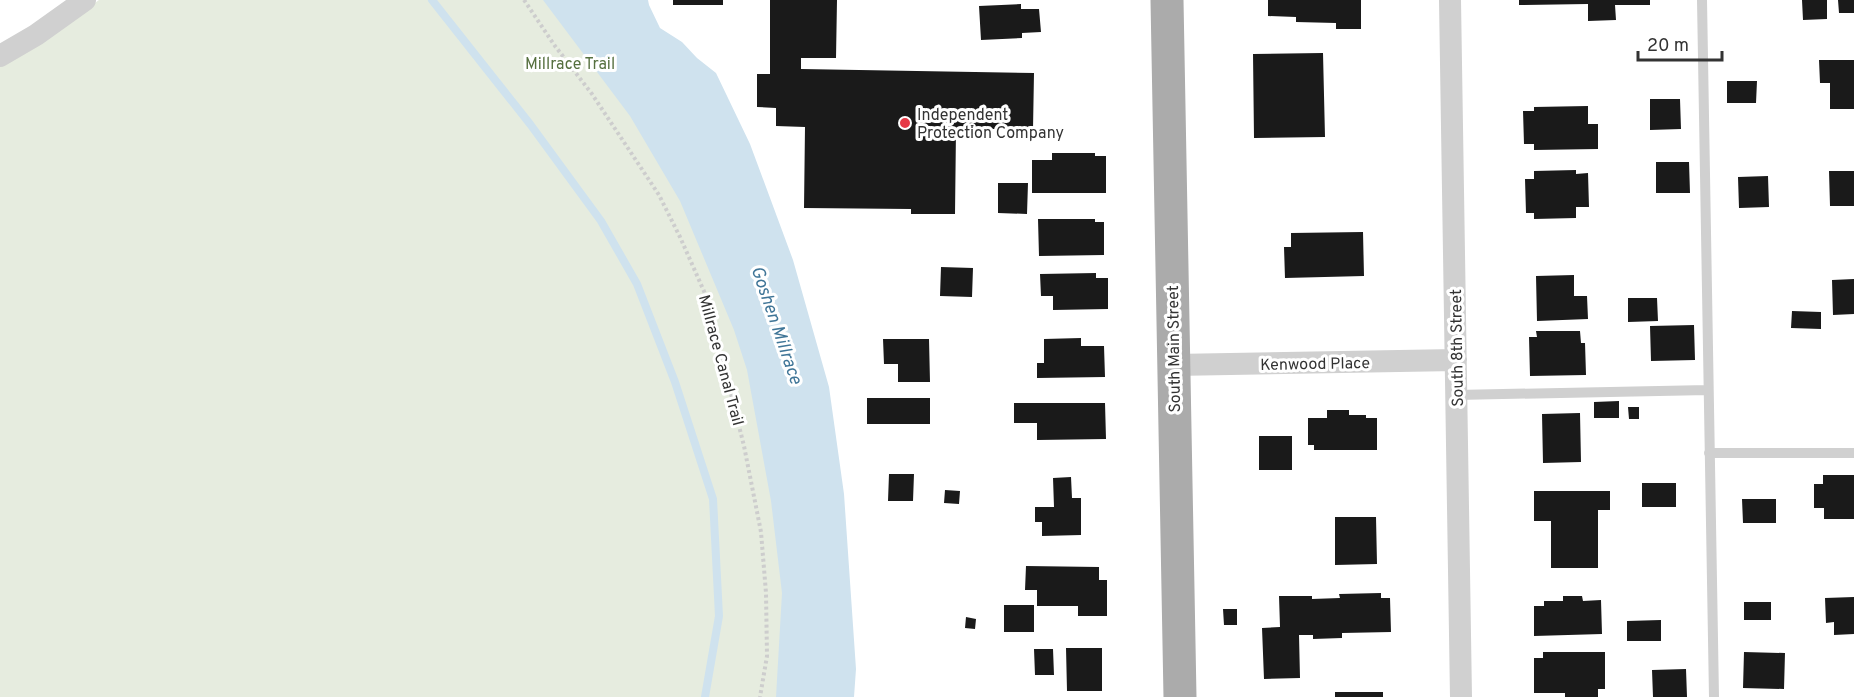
<svg xmlns="http://www.w3.org/2000/svg" width="1854" height="697" font-family="Overpass,sans-serif">
<style>
.green{fill:#e6ecdf}
.water{fill:#cfe2ee}
.lines{fill:none;stroke-linecap:round;stroke-linejoin:round}
.stream{stroke:#cfe2ee;stroke-width:8}
.building{fill:#1a1a1a}
.path{stroke:#cdcdcd;stroke-width:4;stroke-dasharray:3 3;stroke-linecap:butt}
.service{stroke:#d0d0d0;stroke-width:10}
.minor{stroke:#d0d0d0;stroke-width:22}
.primary{stroke:#ababab;stroke-width:33}
.poi-dot{fill:#e63946;stroke:#fff;stroke-width:2}
.labels{text-anchor:middle;stroke-width:6;stroke-linejoin:round;paint-order:stroke}
.park-label{font-size:16px;fill:#56703f;stroke:#fff}
.poi-label{font-size:16px;fill:#333;stroke:#fff;text-anchor:start}
.street-label{font-size:16px;fill:#333;stroke:#fff}
.water-label{font-size:18px;font-style:italic;fill:#3f7597;stroke:#fff}
</style>
<rect width="100%" height="100%" fill="#fff"/>
<path class="green" d="M99 0H602L796 414 800 697H0V65L39 43Z"/>
<path class="water" d="M543 0H648L649 5 660 28 682 42 697 58 716 73 750 144 793 260 829 387 844 494 856 669 854 697H776L782 593 771 501 747 370 734 330 680 201 630 116Z"/>
<g class="lines">
<path class="stream" d="M432 0 530 124 601 221 637 284 675 382 713 499 719 616 705 697"/>
</g>
<path class="building" d="M673 0H723V5H673Z
M770 0H837L836 58H801V69L1034 73 1033 129H956L955 214H911V209L804 208 805 127 776 126V108L757 107V74H770Z
M1268 0H1361V29H1336V23L1296 22V17L1268 16Z
M1519 0H1650V5H1615L1616 20 1588 21V4L1519 5Z
M1802 0H1827V19L1803 20Z
M1838 0H1854V13H1839Z
M1021 4V9H1039L1041 32 1022 33V38L981 40 979 6Z
M1323 53 1325 137 1254 138 1253 54Z
M1819 60H1854V109H1830V83H1820Z
M1727 81H1757L1756 103H1727Z
M1650 99H1680L1681 129 1650 130Z
M1588 106V124H1598V149L1534 150V144H1524L1523 111H1534V107Z
M1052 153H1095V156H1106V193H1032V160H1052Z
M1656 162H1689L1690 193H1656Z
M1576 170V174L1588 173 1589 207H1576V218L1534 219V213H1526L1525 179H1534V171Z
M1829 171H1854V206H1830Z
M1768 176 1769 207 1739 208 1738 177Z
M998 183H1028L1027 214 998 213Z
M1038 219H1095V222H1104V255L1039 256Z
M1363 232 1364 276 1285 278 1284 247H1291V233Z
M941 267 973 268 972 297 940 296Z
M1096 273V278H1108V309L1053 310V296H1041L1040 274Z
M1574 275V296H1587L1588 319 1537 321 1536 276Z
M1854 279V314L1833 315 1832 280Z
M1628 298H1657L1658 321 1628 322Z
M1792 311 1821 312V329L1791 328Z
M1694 325 1695 360 1651 361 1650 326Z
M1536 331H1580L1581 343H1585L1586 375 1530 376 1529 337H1537Z
M1081 338V346H1104L1105 377 1037 378V363H1044V339Z
M883 339H929L930 382H898V364H884Z
M867 398H930V424H867Z
M1619 401V418H1594V402Z
M1014 403H1105L1106 439 1037 440V423H1014Z
M1628 407H1639V419H1629Z
M1327 410H1349V415H1366V418H1377V450H1314V445H1308V418H1327Z
M1580 413 1581 462 1543 463 1542 414Z
M1259 436H1292V470H1259Z
M889 474H914L913 501H888Z
M1823 475H1854V519H1824V508H1814V484H1823Z
M1071 477 1072 498H1081V535L1042 536V522H1035V507H1054L1053 478Z
M1642 483H1676V507H1642Z
M945 490 960 491 959 504 944 503Z
M1534 491H1610V510H1598V568H1551V521H1534Z
M1742 499H1776V523H1743Z
M1335 517H1376L1377 564 1335 565Z
M1026 566 1099 567V580H1107V616H1078V606H1037V590H1025Z
M1381 593V598H1390L1391 632 1342 633V638L1313 639V635H1299L1300 678 1264 679 1262 628 1280 627 1279 596H1312V599L1340 598 1339 594Z
M1563 596H1582L1583 601 1601 600 1602 634 1534 636V606H1544V601H1563Z
M1854 597V634L1834 635V622L1826 623 1825 598Z
M1744 602H1771V620H1744Z
M1004 605H1034V632H1004Z
M1223 609H1237V625H1224Z
M966 617 976 619 975 629 965 628Z
M1661 620V641H1627V621Z
M1066 648H1102V691H1067Z
M1034 649H1053L1054 675H1035Z
M1543 652H1605V689H1598V697H1565V693H1534V658H1543Z
M1744 652 1785 653 1784 689 1743 688Z
M1686 669 1687 697H1653L1652 670Z
M1335 692H1383V697H1335Z"/>
<g class="lines">
<path class="path" d="M524 0 555 46 592 94 659 195 680 237 707 298 744 446 761 532 766 593 767 656 760 697"/>
<path class="service" d="M1702 0 1714 697
M1456 395 1708 390
M1709 453H1854"/>
<path class="minor" d="M1450 0 1461 697
M0 56 36 35 85 0
M1174 365 1456 360"/>
<path class="primary" d="M1167 0 1180 697"/>
</g>
<circle class="poi-dot" cx="905" cy="123" r="6"/>
<g class="labels">
<g class="park-label">
<text x="570" y="69">Millrace Trail</text>
</g>
<g class="poi-label">
<text x="917" y="120">Independent<tspan x="917" dy="18">Protection Company</tspan></text>
</g>
<g class="street-label">
<text transform="translate(1456 348) rotate(-91)" y="6">South 8th Street</text>
<text transform="translate(1173 349) rotate(-91)" y="6">South Main Street</text>
<text transform="translate(722 360) rotate(75)" y="6">Millrace Canal Trail</text>
<text transform="translate(1315 363) rotate(-1)" y="6">Kenwood Place</text>
</g>
<g class="water-label">
<text transform="translate(777 325) rotate(71)" y="6">Goshen Millrace</text>
</g>
</g>
<path d="M1638 51v9h84v-9" fill="none" stroke="#333333" stroke-width="3"/>
<text x="1647" y="51" font-size="18" fill="#333333" stroke="#ffffff" stroke-width="4.5" paint-order="stroke">20 m</text>
</svg>
